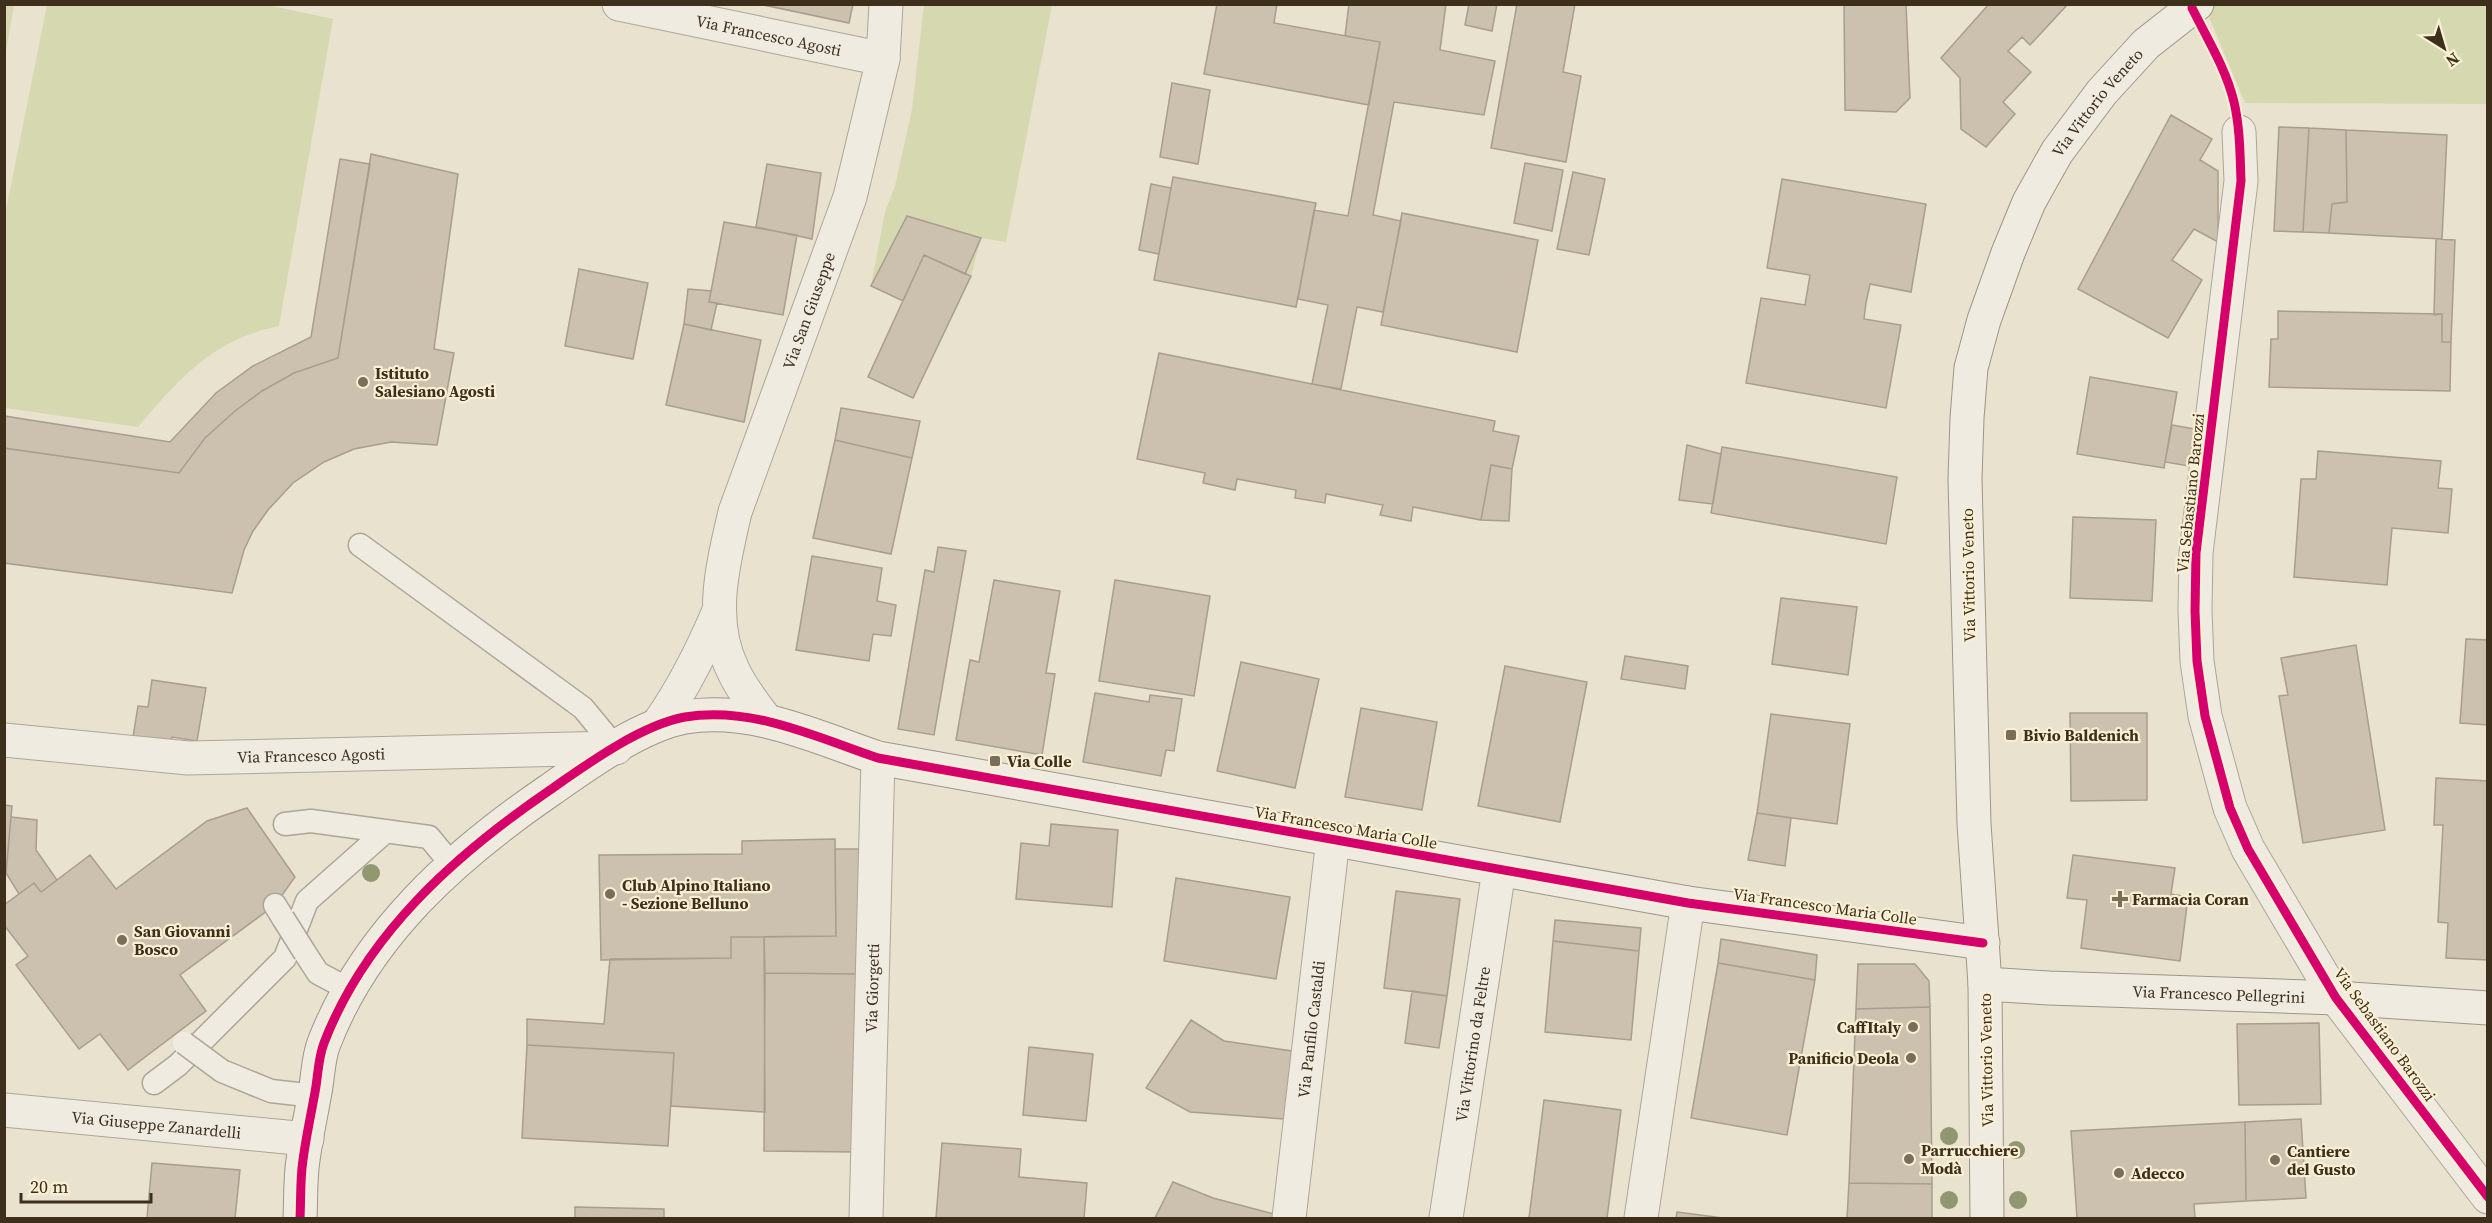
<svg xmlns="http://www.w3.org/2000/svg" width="2492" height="1223" font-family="'Source Serif 4',serif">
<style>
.green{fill:#d6d9af}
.building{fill:#ccc0af;stroke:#a99d8d;stroke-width:1.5}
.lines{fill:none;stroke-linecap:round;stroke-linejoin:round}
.lane-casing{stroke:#ada697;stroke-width:25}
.street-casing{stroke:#ada697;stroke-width:35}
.secondary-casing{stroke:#9d9687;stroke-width:35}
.lane{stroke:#efebe1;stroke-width:22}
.street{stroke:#efebe1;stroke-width:33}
.secondary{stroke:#efebe1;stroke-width:33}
.lane-bridge-casing{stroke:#ada697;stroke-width:25;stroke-linecap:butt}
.lane-bridge{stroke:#efebe1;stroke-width:22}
.cycleway-casing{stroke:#f9f0d4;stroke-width:13}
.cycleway{stroke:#d6006c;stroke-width:9}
.tree{fill:#91986f}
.poi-dot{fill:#7a6e5b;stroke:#f9f0d4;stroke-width:2}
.labels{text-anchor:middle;stroke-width:4.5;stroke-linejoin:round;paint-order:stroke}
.street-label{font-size:16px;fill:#3e2f1d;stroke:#f9f0d4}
.poi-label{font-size:16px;font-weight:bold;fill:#3e2f1d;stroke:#f9f0d4;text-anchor:start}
</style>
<rect width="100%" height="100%" fill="#e8e2ce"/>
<path class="green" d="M5 4 14 5 5 57 4 5Z
M263 4 333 19 279 326C213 339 179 379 138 427L5 408V215L47 5Z
M924 5H1052L1006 242 981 238 971 276 913 398 868 377 903 301 871 286 885 212 895 186 912 109Z
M2204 5H2487V104L2245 103Z"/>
<path class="building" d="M759 4H853L849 23Z
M1217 4H1277L1274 23 1380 42 1369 105 1204 74Z
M1349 4H1446L1440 50 1495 61 1484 115 1394 102 1373 215 1401 221 1383 312 1357 307 1341 389 1312 384 1328 305 1298 299 1314 210 1348 216 1380 42 1345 36Z
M1469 4H1497L1492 31 1465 25Z
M1517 4H1575L1563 72 1581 76 1566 162 1491 148Z
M1844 4H1906L1910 98 1896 112 1845 110Z
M1989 4H2068L2030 45 2022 37 2008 51 2031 72 2003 102 2015 114 1986 147 1961 129 1960 78 1941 58Z
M1172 83 1210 90 1198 164 1160 157Z
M2171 115 2212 139 2200 160 2218 171V242L2194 229 2172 260 2202 280 2168 338 2078 289Z
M2279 127 2309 128 2303 232 2274 231Z
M2309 128 2346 130 2347 202 2332 204 2329 233 2303 232Z
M2346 130 2447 135 2442 239 2329 233 2332 204 2347 202Z
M371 154 458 174 434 349 454 353 437 445 391 442 354 449 324 462 293 483 268 510 253 531 244 550 232 593 4 563V448L179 473 205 438 235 411 262 391 294 373 338 358Z
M340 159 370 164 338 358 294 373 262 391 235 411 205 438 179 473 4 448V416L170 442 216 393 253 366 311 337Z
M1525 163 1563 170 1552 231 1514 223Z
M767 164 821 173 812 239 756 227Z
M1573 172 1605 179 1589 255 1557 249Z
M1173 177 1316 203 1296 307 1154 280Z
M1782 179 1926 204 1911 292 1870 284 1866 303 1864 319 1901 325 1886 408 1746 383 1761 298 1805 305 1810 275 1767 268Z
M1151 184 1171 188 1159 254 1139 250Z
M1402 213 1538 240 1517 352 1381 325Z
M907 216 981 238 965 274 924 255 903 301 871 286Z
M724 222 797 235 783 315 709 302Z
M2436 239 2455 240 2451 342H2442V314L2434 315Z
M924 255 971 276 913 398 868 377Z
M579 269 648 283 633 359 565 346Z
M688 289 711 291 709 302 717 303 711 330 684 324Z
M2278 311 2442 314V342H2451L2450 391 2269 387 2271 339H2278Z
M684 324 761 340 744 422 666 405Z
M1159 353 1495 421 1493 431 1519 436 1512 469 1491 465 1481 520 1413 507 1411 521 1380 515 1383 505 1326 494 1325 503 1295 498 1296 490 1237 479 1235 490 1203 483 1205 473 1137 459Z
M2090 377 2177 392 2164 468 2077 454Z
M841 408 920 421 912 458 835 440Z
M2172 425 2207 431 2200 468 2165 462Z
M835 440 912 458 891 554 813 538Z
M1687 445 1721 454 1713 504 1679 500Z
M1722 447 1897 477 1886 544 1711 513Z
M2318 451 2441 461 2438 488 2452 489 2448 533 2392 528 2387 585 2294 577 2301 479H2316Z
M1491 465 1512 469 1509 521 1481 520Z
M2073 517 2156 520 2152 601 2070 598Z
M938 547 966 551 934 735 898 729 925 570 934 572Z
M812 556 882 568 877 601 896 605 891 636 873 634 869 661 796 650Z
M994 580 1060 591 1046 673 1055 674 1042 755 956 740 970 660 979 662Z
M1115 580 1210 596 1194 696 1099 681Z
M1781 598 1857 607 1848 675 1772 664Z
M2466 639 2488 640V725L2460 723Z
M2356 645 2385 830 2303 843 2279 696 2288 695 2281 658Z
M1625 656 1688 666 1685 689 1621 679Z
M1241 662 1319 679 1295 788 1217 771Z
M1505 666 1587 682 1560 822 1478 806Z
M152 680 206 688 197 741 172 737 170 748 132 743 138 706 148 707Z
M1095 693 1149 702 1150 695 1182 699 1174 751 1166 750 1161 776 1083 762Z
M1361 708 1437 722 1422 810 1345 797Z
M2070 713H2147V800L2071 801Z
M1771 714 1850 724 1837 824 1757 813Z
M2436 778 2488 781V960L2446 958 2448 923 2438 922 2443 825H2434Z
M4 805 12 806 6 873H4Z
M247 808 295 877 275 905 180 975 206 1011 128 1070 100 1034 79 1049 16 965 28 956 4 925V905L34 883 41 892 90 855 116 889 207 821Z
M1757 813 1791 818 1785 866 1748 860Z
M11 817 37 820 36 850 57 880 41 892 34 883 19 894 6 873Z
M1051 824 1118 830 1112 907 1016 899 1021 843 1049 846Z
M835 839 836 936 731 937V958L601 960 599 855 742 854V841Z
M835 849H861L856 974 765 973 764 937 836 936Z
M2073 855 2175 868 2171 894 2188 897 2180 961 2081 948 2087 900 2067 898Z
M1176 878 1290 897 1276 979 1164 961Z
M1396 891 1460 899 1447 996 1384 988Z
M1555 920 1641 928 1639 951 1553 941Z
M731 937H764L765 1112 671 1106 674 1053 527 1045V1019L604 1024 610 959 731 958Z
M1721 939 1817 955 1815 980 1718 963Z
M1553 941 1639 951 1631 1040 1545 1032Z
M1718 963 1815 980 1787 1135 1691 1118Z
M1858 964H1915L1929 981 1930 1007 1856 1009Z
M765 973 856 974 855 1152 764 1151Z
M1412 991 1447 996 1439 1048 1405 1043Z
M1930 1007 1932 1184 1849 1183 1856 1009Z
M1191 1020 1224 1041 1292 1051 1284 1119 1190 1112 1146 1088Z
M2319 1023 2321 1104 2239 1105 2237 1024Z
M527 1045 674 1053 668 1146 522 1138Z
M1029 1047 1093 1054 1086 1121 1023 1115Z
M1544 1100 1621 1110 1607 1218H1529Z
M2301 1119 2306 1198 2246 1201 2245 1122Z
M2245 1122 2246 1201 2194 1204 2195 1218H2077L2071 1131Z
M942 1143 1021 1149 1019 1177 1087 1183 1084 1218H936Z
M152 1163 240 1170 235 1218H147Z
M1173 1182 1213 1198 1274 1214 1273 1218H1155Z
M1849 1183 1932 1184V1218H1847Z
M575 1207 664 1209V1218H575Z
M1677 1212 1723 1218H1676Z"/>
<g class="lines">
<defs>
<path id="lane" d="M360 545 583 708 616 748
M285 824 311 821 429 837 452 865
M275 905 283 918
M305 953 318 973 348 989
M222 1071 271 1091 315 1096
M154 1083 178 1065 285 958 307 901 386 831"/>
<g id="street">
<path id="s1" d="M619 4 883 59"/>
<path d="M2239 132 2241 181 2196 553 2195 611 2197 661 2205 716 2230 808 2248 849 2336 998 2488 1197"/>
<path id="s2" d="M766 720C754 704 741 688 733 670 708 620 723 564 735 512L850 197 883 59 886 4"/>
<path d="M659 723C684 687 701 653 718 613"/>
<path id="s3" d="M4 740 188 758 616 748"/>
<path id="s4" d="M4 1110 307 1139"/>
<path id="s5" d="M866 1218 878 758"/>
<path id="s6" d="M1289 1218 1333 839"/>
<path id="s7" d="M1446 1218 1499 870"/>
<path d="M1641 1218 1688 903"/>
</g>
<g id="secondary">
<path id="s8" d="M1985 984 2049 988 2336 998 2488 1008"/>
<path d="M300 1218C301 1199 300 1179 303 1160 306 1137 311 1115 315 1092 318 1077 318 1058 324 1043 366 934 455 855 550 790 587 764 641 725 685 717 752 706 816 737 878 758L1688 903 1983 943"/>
<path id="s9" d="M1987 1218 1985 984 1974 824 1965 479 1967 418 1971 368 1984 320 2008 253 2029 202 2057 152 2102 92 2146 44 2197 4"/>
</g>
</defs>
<use href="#lane" class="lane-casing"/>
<use href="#street" class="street-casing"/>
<use href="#secondary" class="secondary-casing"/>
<use href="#lane" class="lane"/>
<use href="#street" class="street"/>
<use href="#secondary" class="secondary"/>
<defs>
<path id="lane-bridge" d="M283 918 305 953
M184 1043 222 1071"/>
</defs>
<use href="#lane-bridge" class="lane-bridge-casing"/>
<use href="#lane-bridge" class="lane-bridge"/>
<defs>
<path id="cycleway" d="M2192 8C2207 38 2226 69 2234 102 2240 128 2240 154 2241 181L2196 553 2195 611 2197 661 2205 716 2230 808 2248 849 2336 998 2488 1197
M300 1218C301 1199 300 1179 303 1160 306 1137 311 1115 315 1092 318 1077 318 1058 324 1043 366 934 455 855 550 790 587 764 641 725 685 717 752 706 816 737 878 758L1688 903 1983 943"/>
</defs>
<use href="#cycleway" class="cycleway-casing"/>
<use href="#cycleway" class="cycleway"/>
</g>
<g class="tree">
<circle cx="371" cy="873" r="9"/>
<circle cx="1949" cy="1136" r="9"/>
<circle cx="2016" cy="1150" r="9"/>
<circle cx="1949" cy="1200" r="9"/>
<circle cx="2018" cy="1200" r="9"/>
</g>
<g class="poi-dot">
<circle cx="363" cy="382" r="6"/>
<rect x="2005" y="729" width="12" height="12" rx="3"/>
<rect x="989" y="755" width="12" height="12" rx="3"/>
<circle cx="610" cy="894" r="6"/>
<path d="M2117 890h6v6h6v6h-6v6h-6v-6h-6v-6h6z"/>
<circle cx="122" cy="940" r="6"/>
<circle cx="1913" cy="1027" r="6"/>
<circle cx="1911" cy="1058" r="6"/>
<circle cx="1909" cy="1159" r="6"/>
<circle cx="2275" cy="1160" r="6"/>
<circle cx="2119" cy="1173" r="6"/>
</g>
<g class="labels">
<g class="street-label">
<text dy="6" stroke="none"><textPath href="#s1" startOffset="153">Via Francesco Agosti</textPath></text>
<text dy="6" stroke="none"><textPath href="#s9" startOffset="1148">Via Vittorio Veneto</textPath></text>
<text dy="6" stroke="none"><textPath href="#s2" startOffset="436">Via San Giuseppe</textPath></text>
<text transform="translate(2190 493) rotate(-84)" y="6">Via Sebastiano Barozzi</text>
<text transform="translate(1968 575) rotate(-91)" y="6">Via Vittorio Veneto</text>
<text dy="6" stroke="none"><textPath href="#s3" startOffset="308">Via Francesco Agosti</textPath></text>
<text transform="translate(1346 827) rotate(10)" y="6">Via Francesco Maria Colle</text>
<text transform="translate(1825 906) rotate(8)" y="6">Via Francesco Maria Colle</text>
<text dy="6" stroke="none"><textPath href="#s5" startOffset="230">Via Giorgetti</textPath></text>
<text dy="6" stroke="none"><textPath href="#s8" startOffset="234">Via Francesco Pellegrini</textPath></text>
<text dy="6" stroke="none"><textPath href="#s6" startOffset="190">Via Panfilo Castaldi</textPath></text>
<text transform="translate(2385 1034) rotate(54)" y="6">Via Sebastiano Barozzi</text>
<text dy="6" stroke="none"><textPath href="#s7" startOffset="176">Via Vittorino da Feltre</textPath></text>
<text transform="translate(1986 1060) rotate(-91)" y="6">Via Vittorio Veneto</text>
<text dy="6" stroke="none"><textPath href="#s4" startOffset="153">Via Giuseppe Zanardelli</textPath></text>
</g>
<g class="poi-label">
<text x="375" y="379">Istituto<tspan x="375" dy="18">Salesiano Agosti</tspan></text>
<text x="2023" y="741">Bivio Baldenich</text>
<text x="1007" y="767">Via Colle</text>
<text x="622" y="891">Club Alpino Italiano<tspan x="622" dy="18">- Sezione Belluno</tspan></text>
<text x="2132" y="905">Farmacia Coran</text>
<text x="134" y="937">San Giovanni<tspan x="134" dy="18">Bosco</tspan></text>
<text x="1901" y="1033" text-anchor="end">CaffItaly</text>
<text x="1899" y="1064" text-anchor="end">Panificio Deola</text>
<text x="1921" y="1156">Parrucchiere<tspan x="1921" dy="18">Modà</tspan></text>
<text x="2287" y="1157">Cantiere<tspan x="2287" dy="18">del Gusto</tspan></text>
<text x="2131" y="1179">Adecco</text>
</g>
</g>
<rect width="2492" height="1223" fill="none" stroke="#3e2f1d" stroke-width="12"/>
<g transform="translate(2444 48) rotate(143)" stroke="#f9f0d4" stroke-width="4.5" paint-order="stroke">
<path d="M0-4.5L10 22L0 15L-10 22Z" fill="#3e2f1d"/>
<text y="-9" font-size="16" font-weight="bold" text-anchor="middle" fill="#3e2f1d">N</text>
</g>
<path d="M21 1193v9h130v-9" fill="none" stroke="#3e2f1d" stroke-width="3"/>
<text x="30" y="1193" font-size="18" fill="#3e2f1d" stroke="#f9f0d4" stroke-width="4.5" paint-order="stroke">20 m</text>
</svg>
